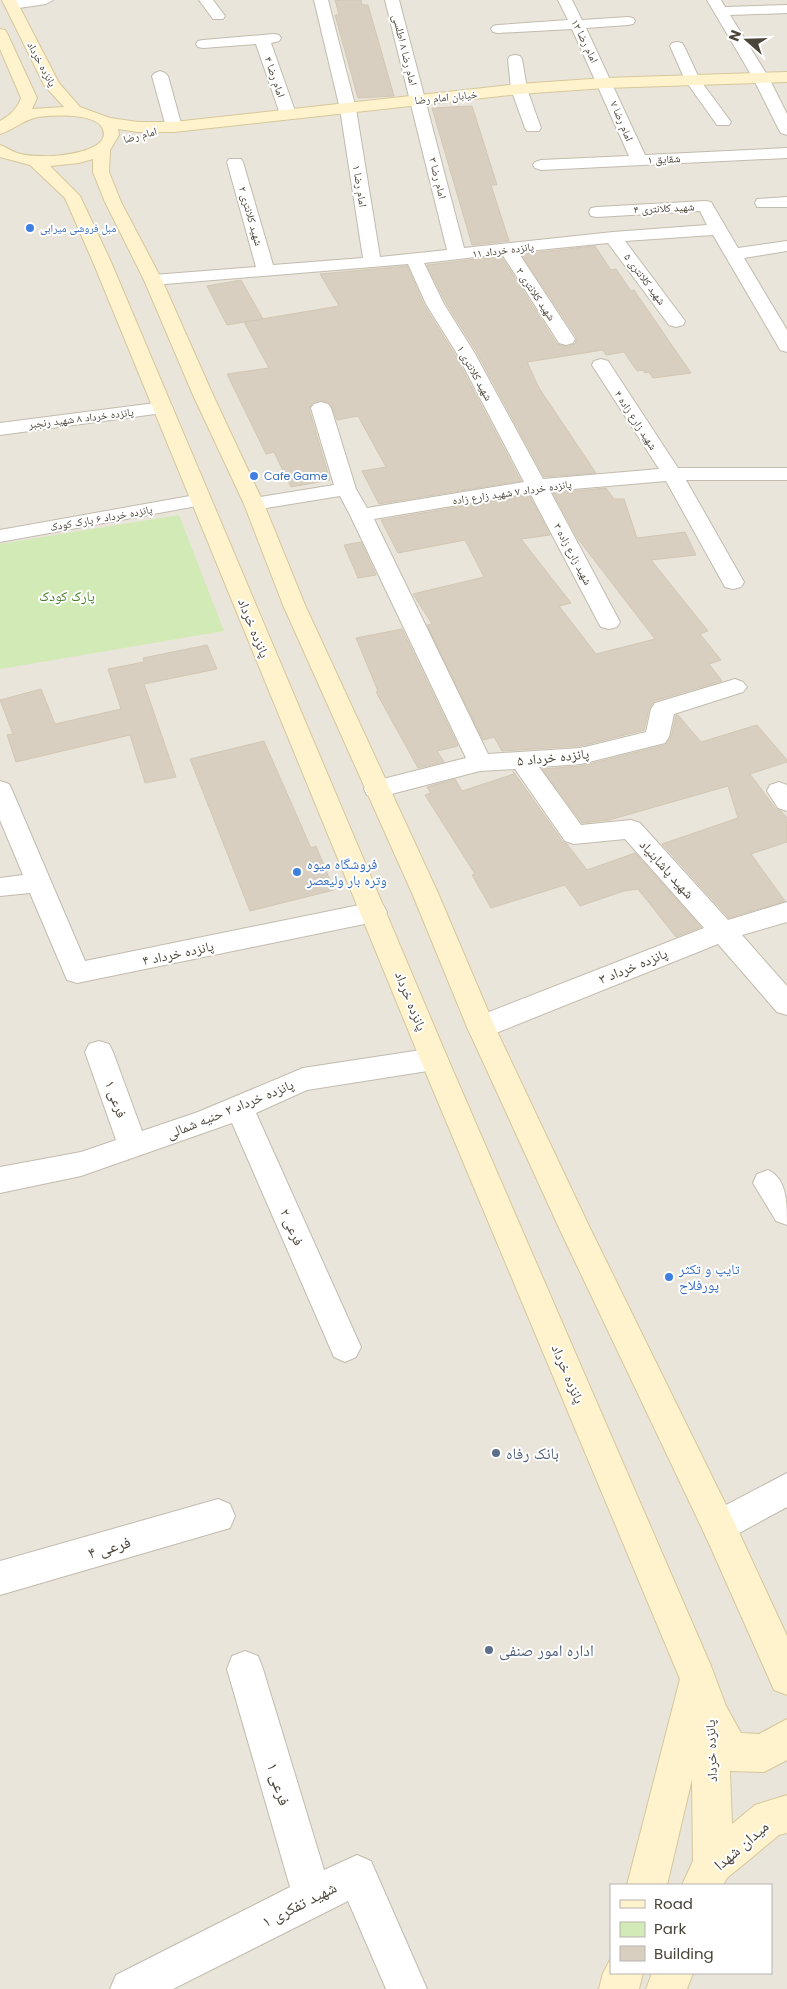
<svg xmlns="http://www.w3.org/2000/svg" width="787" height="1989" font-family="Poppins,'Noto Naskh Arabic',sans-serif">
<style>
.residential{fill:#eae5da;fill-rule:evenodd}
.green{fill:#d2eab5}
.building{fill:#d8cfc1;stroke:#d3c7b4}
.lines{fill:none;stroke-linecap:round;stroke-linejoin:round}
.street-casing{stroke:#c2bbae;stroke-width:2}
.secondary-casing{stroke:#d6c79b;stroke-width:2}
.street{fill:#fff;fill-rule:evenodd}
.secondary{fill:#fff3cd;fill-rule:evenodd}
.shop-dot{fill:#3f7fe0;stroke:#fff;stroke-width:2}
.service-dot{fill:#5c6f8a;stroke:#fff;stroke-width:2}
.labels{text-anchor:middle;stroke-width:4;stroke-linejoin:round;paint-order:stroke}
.far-street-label{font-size:11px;fill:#4b4439;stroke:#fff}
.far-shop-label{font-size:11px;fill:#366cbe;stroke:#fff;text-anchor:start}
.park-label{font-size:14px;fill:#4a7f2a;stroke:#fff}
.street-label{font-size:14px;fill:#4b4439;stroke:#fff}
.shop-label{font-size:14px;fill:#366cbe;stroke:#fff;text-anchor:start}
.near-service-label{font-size:16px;fill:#4e5e75;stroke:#fff;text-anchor:start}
.near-street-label{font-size:16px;fill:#4b4439;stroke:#fff}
</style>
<rect width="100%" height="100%" fill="#f6f3ec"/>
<path class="residential" d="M0 0H787V1989H0ZM611 1885H771V1973H611Z"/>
<path class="green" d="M179 515 224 631 0 669V544Z"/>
<path class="building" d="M335 0H361L362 5H368L394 96 358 98 335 15H339Z
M472 106 497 185H491L509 241 472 245 432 108Z
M595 246 611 270 616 269 631 291 634 290 691 373 653 378 649 372 645 373 643 370 637 371 624 352 606 355 603 350 527 362 539 388 596 473 544 477 476 351 446 303 427 265 501 256 557 344 567 347 575 344 577 338 521 254Z
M407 266 424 305 454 353 521 481 379 504 362 471 386 467 358 416 337 420 330 403 320 400 312 403 309 409 330 480 291 487 274 452 266 454 227 374 269 368 244 322 339 306 320 274Z
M241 280 263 319 227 325 207 286Z
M606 488 614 499H624L637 538 685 532 696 555 651 560 708 631 700 634 721 660 709 664 722 681 654 701 649 709 644 730 581 746 502 751 494 737 483 740 427 625 432 624 413 594 484 577 465 540 398 553 381 520 529 495 550 535 521 539 571 603 559 606 596 654 655 639 578 539 553 493Z
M361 542 376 575 358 578 344 545Z
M402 629 458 746 437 751 444 762 418 768 376 692 378 691 356 638Z
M207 645 217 669 144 684 176 777 145 783 130 735 16 762 7 735 13 734 0 700 41 689 55 724 121 709 108 669 144 662 143 658Z
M676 715H678L701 742 757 725 787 760V762L750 774 776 809 781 811 787 818V842L751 854 785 901 729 918 662 844 738 818 728 786 609 820 582 823 542 769 581 766 665 745 671 737Z
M264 741 311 848 316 846 334 890 250 911 190 759Z
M513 771 563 842 567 844 587 870 635 853 701 927 676 937 638 889 624 891 580 906 565 885 491 908 472 875 475 874 425 795 431 793 427 787 455 779 462 791 514 774Z"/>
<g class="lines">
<defs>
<path id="street" d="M17 0H53L46 4 12 9 7 8 5 5 7 2Z
M199 0H213L225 16 223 19H213Z
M314 0H328L356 109 380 257 447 250 385 0H399L464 248 613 232 707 225 700 211 597 217 591 216 589 212 591 208 597 207 705 201 711 202 738 248 787 241V251L744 258 787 330V352L780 350 778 346 713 235 625 241 685 321 683 325 676 327 669 325 608 243 518 252 575 339 573 343 566 345 559 343 502 254 424 263 444 304 474 352 543 479 659 469 592 365 594 361 601 359 608 361 678 468H787V480H686L744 582 741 587 733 589 725 587 666 481 550 491 620 622 617 627 609 629 601 627 598 622 530 493 374 519 488 754 581 748 646 732 651 709 655 703 735 679 743 682 747 687 743 692 674 714 669 737 665 743 581 764 539 767 581 825 631 820 640 823 728 920 787 902V922L742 935 787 986V1015L777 1012 718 944 491 1035 481 1038 471 1035 467 1027 471 1019 704 928 625 839 574 844 565 841 515 769 480 771 376 798 367 795 364 789 367 783 466 758 350 515 340 496 254 510 247 508 244 504 247 500 254 498 334 485 311 408 314 404 321 402 328 404 331 408 356 489 367 508 524 482 456 352 426 304 408 264 153 285 147 284 144 280 147 276 153 275 256 267 227 162 229 159H241L243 162 273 265 363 258 340 109Z
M558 0H572L582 20 628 17 633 18 635 21 633 24 628 25 586 28 645 155 787 148V158L541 170 535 168 533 165 535 162 541 160 629 156 572 29 498 33 493 32 491 29 493 26 498 25 568 20Z
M707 0H721L725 7 787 5V13L730 15 769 78 787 114V135L781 133 779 130 753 78Z
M274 34 279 35 281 38 279 41 271 43 296 114 294 117H282L280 114 256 44 203 48 198 47 196 44 198 41 203 40Z
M677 42 682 43 684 46 700 80 731 122 729 125H717L685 80 670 46 672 43Z
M515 55 520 56 522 59 527 89 541 128 539 131H527L525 128 511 89 508 59 510 56Z
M160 71 165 73 168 76 182 127 180 130H168L166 127 152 76 155 73Z
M787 197V207H757L755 203 757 199Z
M163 402 170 404 173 408 170 412 0 435V423Z
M201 494 208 496 211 500 208 504 0 542V530Z
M0 781 9 784 12 790 85 961 374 902 383 905 387 912 383 919 374 922 77 983 67 980 30 893 0 896V878L23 875 0 820Z
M779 782 787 785V811L778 808 767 791 770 785Z
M99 1041 109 1044 113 1052 142 1131 198 1112 303 1068 434 1048 444 1051 448 1059 444 1067 434 1070 307 1090 256 1113 361 1347 356 1357 345 1362 334 1357 232 1123 81 1176 0 1193V1167L81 1152 116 1140 85 1052 89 1044Z
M768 1170C787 1179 787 1202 787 1225L776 1221 753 1183 757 1174Z
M787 1473V1507L719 1544 707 1539 702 1527 707 1515Z
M218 1499 230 1504 235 1516 230 1528 0 1595V1561Z
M245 1651 258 1656 263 1669 324 1870 357 1855 371 1861 427 1989H386L348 1901 173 1989H110L116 1975 290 1887 227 1669 232 1656Z"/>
<path id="secondary" d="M2 0H16L59 83 80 107 110 118 138 122H174L519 84 605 78 787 72V82L605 88 519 94 174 132H138L118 129 119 135 110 150 109 172 121 202 162 280 213 395 264 504 305 605 438 893 495 1027 589 1226 731 1515 787 1636V1695L774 1690 707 1539 560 1230 467 1027 412 893 283 605 244 504 193 395 144 280 105 202 93 172V159L79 163 50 166 80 196 111 262 448 1059 711 1666 726 1706 741 1733 759 1734 787 1719V1760L764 1772 730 1771 732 1824 755 1805 787 1795V1833L779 1835 727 1878 723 1885H682L693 1861 692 1779 667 1885H627L680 1679 420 1059 93 262 65 198 30 165 0 157V145C6 147 11 151 17 153 26 156 35 156 44 156 56 157 118 151 101 126 91 113 52 115 38 117 23 120 13 130 0 134V121C9 116 18 108 21 98L0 49V29L5 30 7 33 37 98 32 109 64 107 44 85Z
M611 1958V1973H643L639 1989H599L603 1973Z
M652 1973H693L687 1989H646Z"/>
</defs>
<use href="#street" class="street-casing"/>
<use href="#secondary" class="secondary-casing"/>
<use href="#street" class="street"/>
<use href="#secondary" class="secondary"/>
</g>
<g class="shop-dot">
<circle cx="30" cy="228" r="5"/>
<circle cx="254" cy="476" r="5"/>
<circle cx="297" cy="872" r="5"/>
<circle cx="669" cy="1277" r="5"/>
</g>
<g class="service-dot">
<circle cx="496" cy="1453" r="5"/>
<circle cx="489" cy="1650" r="5"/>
</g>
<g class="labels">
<g class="far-street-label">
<text transform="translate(585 41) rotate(64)" y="4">امام رضا ۱۲</text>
<text transform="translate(405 50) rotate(76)" y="4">امام رضا ۸ اطلسی</text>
<text transform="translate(42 64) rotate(62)" y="4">پانزده خرداد</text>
<text transform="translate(275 77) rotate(71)" y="4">امام رضا ۴</text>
<text transform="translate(446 97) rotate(-6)" y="4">خیابان امام رضا</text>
<text transform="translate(622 121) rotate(67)" y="4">امام رضا ۷</text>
<text transform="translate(140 135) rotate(-15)" y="4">امام رضا</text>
<text transform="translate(664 159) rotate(-3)" y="4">شقایق ۱</text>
<text transform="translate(438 178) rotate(76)" y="4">امام رضا ۳</text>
<text transform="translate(360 186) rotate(81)" y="4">امام رضا ۱</text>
<text transform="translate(664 208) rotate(-3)" y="4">شهید کلانتری ۴</text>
<text transform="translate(251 216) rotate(74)" y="4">شهید کلانتری ۲</text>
<text transform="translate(503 250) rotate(-7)" y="4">پانزده خرداد ۱۱</text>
<text transform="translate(645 279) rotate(53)" y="4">شهید کلانتری ۵</text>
<text transform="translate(536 294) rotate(56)" y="4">شهید کلانتری ۳</text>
<text transform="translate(475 373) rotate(61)" y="4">شهید کلانتری ۱</text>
<text transform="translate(81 418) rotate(-7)" y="4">پانزده خرداد ۸ شهید رنجبر</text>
<text transform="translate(636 420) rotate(57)" y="4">شهید زارع زاده ۴</text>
<text transform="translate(512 492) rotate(-8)" y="4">پانزده خرداد ۷ شهید زارع زاده</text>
<text transform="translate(101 518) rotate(-10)" y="4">پانزده خرداد ۶ پارک کودک</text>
<text transform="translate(573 554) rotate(62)" y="4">شهید زارع زاده ۳</text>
</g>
<g class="far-shop-label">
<text x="40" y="232">مبل فروشی میرابی</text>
<text x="264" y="480">Cafe Game</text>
</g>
<g class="park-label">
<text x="67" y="601">پارک کودک</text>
</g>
<g class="street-label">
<text transform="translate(254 628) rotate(68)" y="5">پانزده خرداد</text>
<text transform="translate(553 757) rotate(-6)" y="5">پانزده خرداد ۵</text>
<text transform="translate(667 869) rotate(48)" y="5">شهید پاشابنیاد</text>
<text transform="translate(178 953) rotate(-12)" y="5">پانزده خرداد ۴</text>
<text transform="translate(633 966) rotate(-22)" y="5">پانزده خرداد ۳</text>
<text transform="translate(411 1001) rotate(68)" y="5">پانزده خرداد</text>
<text transform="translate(116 1099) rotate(70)" y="5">فرعی ۱</text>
<text transform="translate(230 1109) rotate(-22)" y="5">پانزده خرداد ۲ حنیه شمالی</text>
<text transform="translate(292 1227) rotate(66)" y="5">فرعی ۲</text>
<text transform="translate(568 1374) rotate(67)" y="5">پانزده خرداد</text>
<text transform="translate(711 1751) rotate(-92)" y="5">پانزده خرداد</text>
</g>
<g class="shop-label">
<text x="307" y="869">فروشگاه میوه<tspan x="307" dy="16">وتره بار ولیعصر</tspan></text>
<text x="679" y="1274">تایپ و تکثر<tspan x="679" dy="16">پورفلاح</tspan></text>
</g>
<g class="near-service-label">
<text x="506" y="1459">بانک رفاه</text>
<text x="499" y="1656">اداره امور صنفی</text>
</g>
<g class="near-street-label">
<text transform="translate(109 1547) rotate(-16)" y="6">فرعی ۴</text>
<text transform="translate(279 1784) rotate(73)" y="6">فرعی ۱</text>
<text transform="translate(741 1845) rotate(-41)" y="6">میدان شهدا</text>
<text transform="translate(299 1904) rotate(-27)" y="6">شهید تفکری ۱</text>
</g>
</g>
<rect x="610" y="1884" width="162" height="90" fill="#ffffff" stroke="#b7b4b0"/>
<rect x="620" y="1900" width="25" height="8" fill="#fff3cd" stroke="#b7b4b0"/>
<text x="654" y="1909" font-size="15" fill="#4b4439">Road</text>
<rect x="620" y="1922" width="25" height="15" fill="#d2eab5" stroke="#b7b4b0"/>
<text x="654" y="1934" font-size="15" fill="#4b4439">Park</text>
<rect x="620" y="1946" width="25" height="15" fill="#d8cfc1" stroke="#b7b4b0"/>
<text x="654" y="1959" font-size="15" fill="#4b4439">Building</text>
<g transform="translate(747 40) rotate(290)" stroke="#ffffff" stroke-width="4" paint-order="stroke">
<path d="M0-4L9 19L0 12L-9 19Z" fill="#4b4439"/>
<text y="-8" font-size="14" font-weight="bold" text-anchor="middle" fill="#4b4439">N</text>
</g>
</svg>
